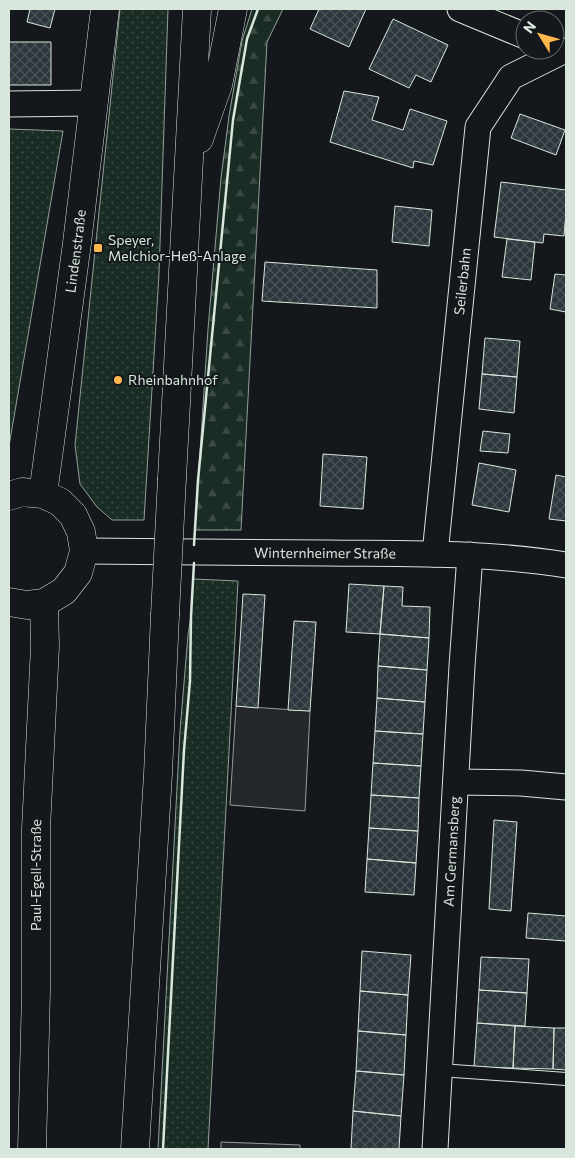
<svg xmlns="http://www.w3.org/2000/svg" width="575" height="1158" font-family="Commissioner,sans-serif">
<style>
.grass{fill:url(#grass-dots);stroke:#939e99}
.forest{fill:url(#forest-firs);stroke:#939e99}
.parking{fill:#24282b;stroke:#939e99}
.building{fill:url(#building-cross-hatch);stroke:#d8e6dc}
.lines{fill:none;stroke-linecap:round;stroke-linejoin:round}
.lane-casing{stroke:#d8e6dc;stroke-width:14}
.street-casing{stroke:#d8e6dc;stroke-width:27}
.secondary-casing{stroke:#d8e6dc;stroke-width:29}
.primary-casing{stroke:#d8e6dc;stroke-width:29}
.lane{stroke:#14181c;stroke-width:12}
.street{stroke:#14181c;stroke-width:25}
.secondary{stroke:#14181c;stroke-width:28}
.primary{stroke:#14181c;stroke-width:28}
.primary-bridge-casing{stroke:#d8e6dc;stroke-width:29;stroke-linecap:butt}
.primary-bridge{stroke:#14181c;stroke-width:28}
.wall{stroke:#d8e6dc;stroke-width:2.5}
.poi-dot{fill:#ffb74d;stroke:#14181c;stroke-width:2}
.labels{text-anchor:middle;stroke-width:4;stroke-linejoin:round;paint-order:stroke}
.poi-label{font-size:14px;fill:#d8e6dc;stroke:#14181c;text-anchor:start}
.street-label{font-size:14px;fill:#d8e6dc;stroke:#14181c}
</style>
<defs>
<pattern id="grass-dots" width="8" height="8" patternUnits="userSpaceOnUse" patternTransform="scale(1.25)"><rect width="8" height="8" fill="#1a2d24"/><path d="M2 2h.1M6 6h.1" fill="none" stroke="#3b4b43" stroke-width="1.8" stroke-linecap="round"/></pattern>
<pattern id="forest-firs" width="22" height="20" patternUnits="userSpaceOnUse" patternTransform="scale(1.25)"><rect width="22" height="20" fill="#1a2d24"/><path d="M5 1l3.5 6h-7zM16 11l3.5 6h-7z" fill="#3b4b43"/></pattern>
<pattern id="building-cross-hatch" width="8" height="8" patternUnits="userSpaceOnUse" patternTransform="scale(1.25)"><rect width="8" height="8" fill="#2c363c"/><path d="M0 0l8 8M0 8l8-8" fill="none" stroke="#4a5358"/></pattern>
</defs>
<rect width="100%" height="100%" fill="#14181c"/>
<path class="grass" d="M120 9H168L159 274 144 520H112L97 507 80 484 75 445Z
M9 129 63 131 9 446Z
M193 579 238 581 208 1149H158L180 731 188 635 191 616Z"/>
<path class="forest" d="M252 9H283L267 42 241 530H195L208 329 221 178 229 116 242 41Z"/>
<path class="parking" d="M236 706 310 711 305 811 230 805Z
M221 1142 300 1145V1149H221Z"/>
<path class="building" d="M30 9H55L50 28 27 22Z
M319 9H366L349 47 310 29Z
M393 19 448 45 431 82 416 75 409 88 369 69Z
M9 42H51V85H9Z
M344 91 379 97 372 120 403 130 410 109 447 121 433 165 414 161 413 168 330 142Z
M520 114 565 130 556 155 511 138Z
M501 182 566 190V212L564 236 544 234 543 243 494 237Z
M395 206 432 210 429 246 392 242Z
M507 239 535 242 531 280 502 277Z
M265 262 377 270V308L262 301Z
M555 274 566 275V312L550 309Z
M485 338 520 341 517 377 482 374Z
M482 374 517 377 514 413 479 409Z
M483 431 510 434 508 453 480 451Z
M323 454 367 457 363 509 320 506Z
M479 463 516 470 509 512 472 505Z
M556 475 566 477V521L549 519Z
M349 584 384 586 380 634 346 632Z
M384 586 403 587 402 606 430 607 429 638 380 634Z
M243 594 265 595 258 708 236 706Z
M294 621 316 622 310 711 288 710Z
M380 634 429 638 427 670 378 666Z
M378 666 427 670 425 702 377 698Z
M377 698 425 702 423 734 375 731Z
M375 731 423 734 421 766 373 763Z
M373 763 421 766 419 798 371 795Z
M371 795 419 798 418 831 369 828Z
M494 820 517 822 511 911 489 909Z
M369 828 418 831 416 863 367 859Z
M367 859 416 863 414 895 365 892Z
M528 913 566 916V941L526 938Z
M362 951 411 955 408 995 360 991Z
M481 957 529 959 527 993 479 990Z
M479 990 527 993 525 1026 477 1023Z
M360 991 408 995 406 1035 358 1031Z
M477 1023 515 1026 513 1068 474 1067Z
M515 1026 554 1028 553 1069 513 1068Z
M554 1028H566V1070L553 1069Z
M358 1031 406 1035 404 1075 356 1071Z
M356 1071 404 1075 401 1116 353 1111Z
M353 1111 401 1116 399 1149H351Z"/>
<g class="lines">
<defs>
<path id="lane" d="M440 1070 566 1079"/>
<g id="street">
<path d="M460 9 525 36"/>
<path d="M9 104 94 103"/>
<path id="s1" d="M84 551C165 552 246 553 327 553 407 554 487 552 566 565"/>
<path id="s2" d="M435 554 478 127 511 77 563 51"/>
<path d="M456 782 521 783 566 787"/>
<path id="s3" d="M435 1149 462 666 470 555"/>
</g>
<g id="secondary">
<path id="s4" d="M43 494 77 243 105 9"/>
<path d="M9 496 22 492 43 494 60 502 73 515 81 532 84 551 78 573 64 591 44 603 27 605 9 602"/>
<path id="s5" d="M32 1149 36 992V829L45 646 44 603"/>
</g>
<path id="primary" d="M199 139 218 85 233 9
M172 478 197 9
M135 1149 158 774 165 615"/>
</defs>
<use href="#lane" class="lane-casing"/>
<use href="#street" class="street-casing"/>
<use href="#secondary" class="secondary-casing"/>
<use href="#primary" class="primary-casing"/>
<use href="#lane" class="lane"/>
<use href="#street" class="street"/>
<use href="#secondary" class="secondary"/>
<use href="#primary" class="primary"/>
<defs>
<path id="primary-bridge" d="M165 615 172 478"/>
</defs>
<use href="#primary-bridge" class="primary-bridge-casing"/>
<use href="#primary-bridge" class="primary-bridge"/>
<path class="wall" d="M194 545 198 480 233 120 247 39 258 9
M163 1149 184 750 190 681 191 616 194 563"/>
</g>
<g class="poi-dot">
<rect x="93" y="243" width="10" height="10" rx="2.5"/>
<circle cx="118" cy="380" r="5"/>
</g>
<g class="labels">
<g class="poi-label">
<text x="108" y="245">Speyer,<tspan x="108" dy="16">Melchior-Heß-Anlage</tspan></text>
<text x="128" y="385">Rheinbahnhof</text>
</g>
<g class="street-label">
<text dy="5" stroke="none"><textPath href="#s4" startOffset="245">Lindenstraße</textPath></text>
<text dy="5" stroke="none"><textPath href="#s2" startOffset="274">Seilerbahn</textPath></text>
<text dy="5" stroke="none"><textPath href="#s1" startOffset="241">Winternheimer Straße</textPath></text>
<text dy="5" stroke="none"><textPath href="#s3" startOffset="298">Am Germansberg</textPath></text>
<text dy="5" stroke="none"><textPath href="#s5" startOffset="274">Paul-Egell-Straße</textPath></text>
</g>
</g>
<rect width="575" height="1158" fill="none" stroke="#d8e6dc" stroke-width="20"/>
<g transform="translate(540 35) rotate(307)"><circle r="24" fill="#14181c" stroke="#626a69"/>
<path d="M0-4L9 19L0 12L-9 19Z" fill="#ffb74d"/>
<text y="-8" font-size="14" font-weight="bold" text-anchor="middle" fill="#d8e6dc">N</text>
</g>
</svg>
